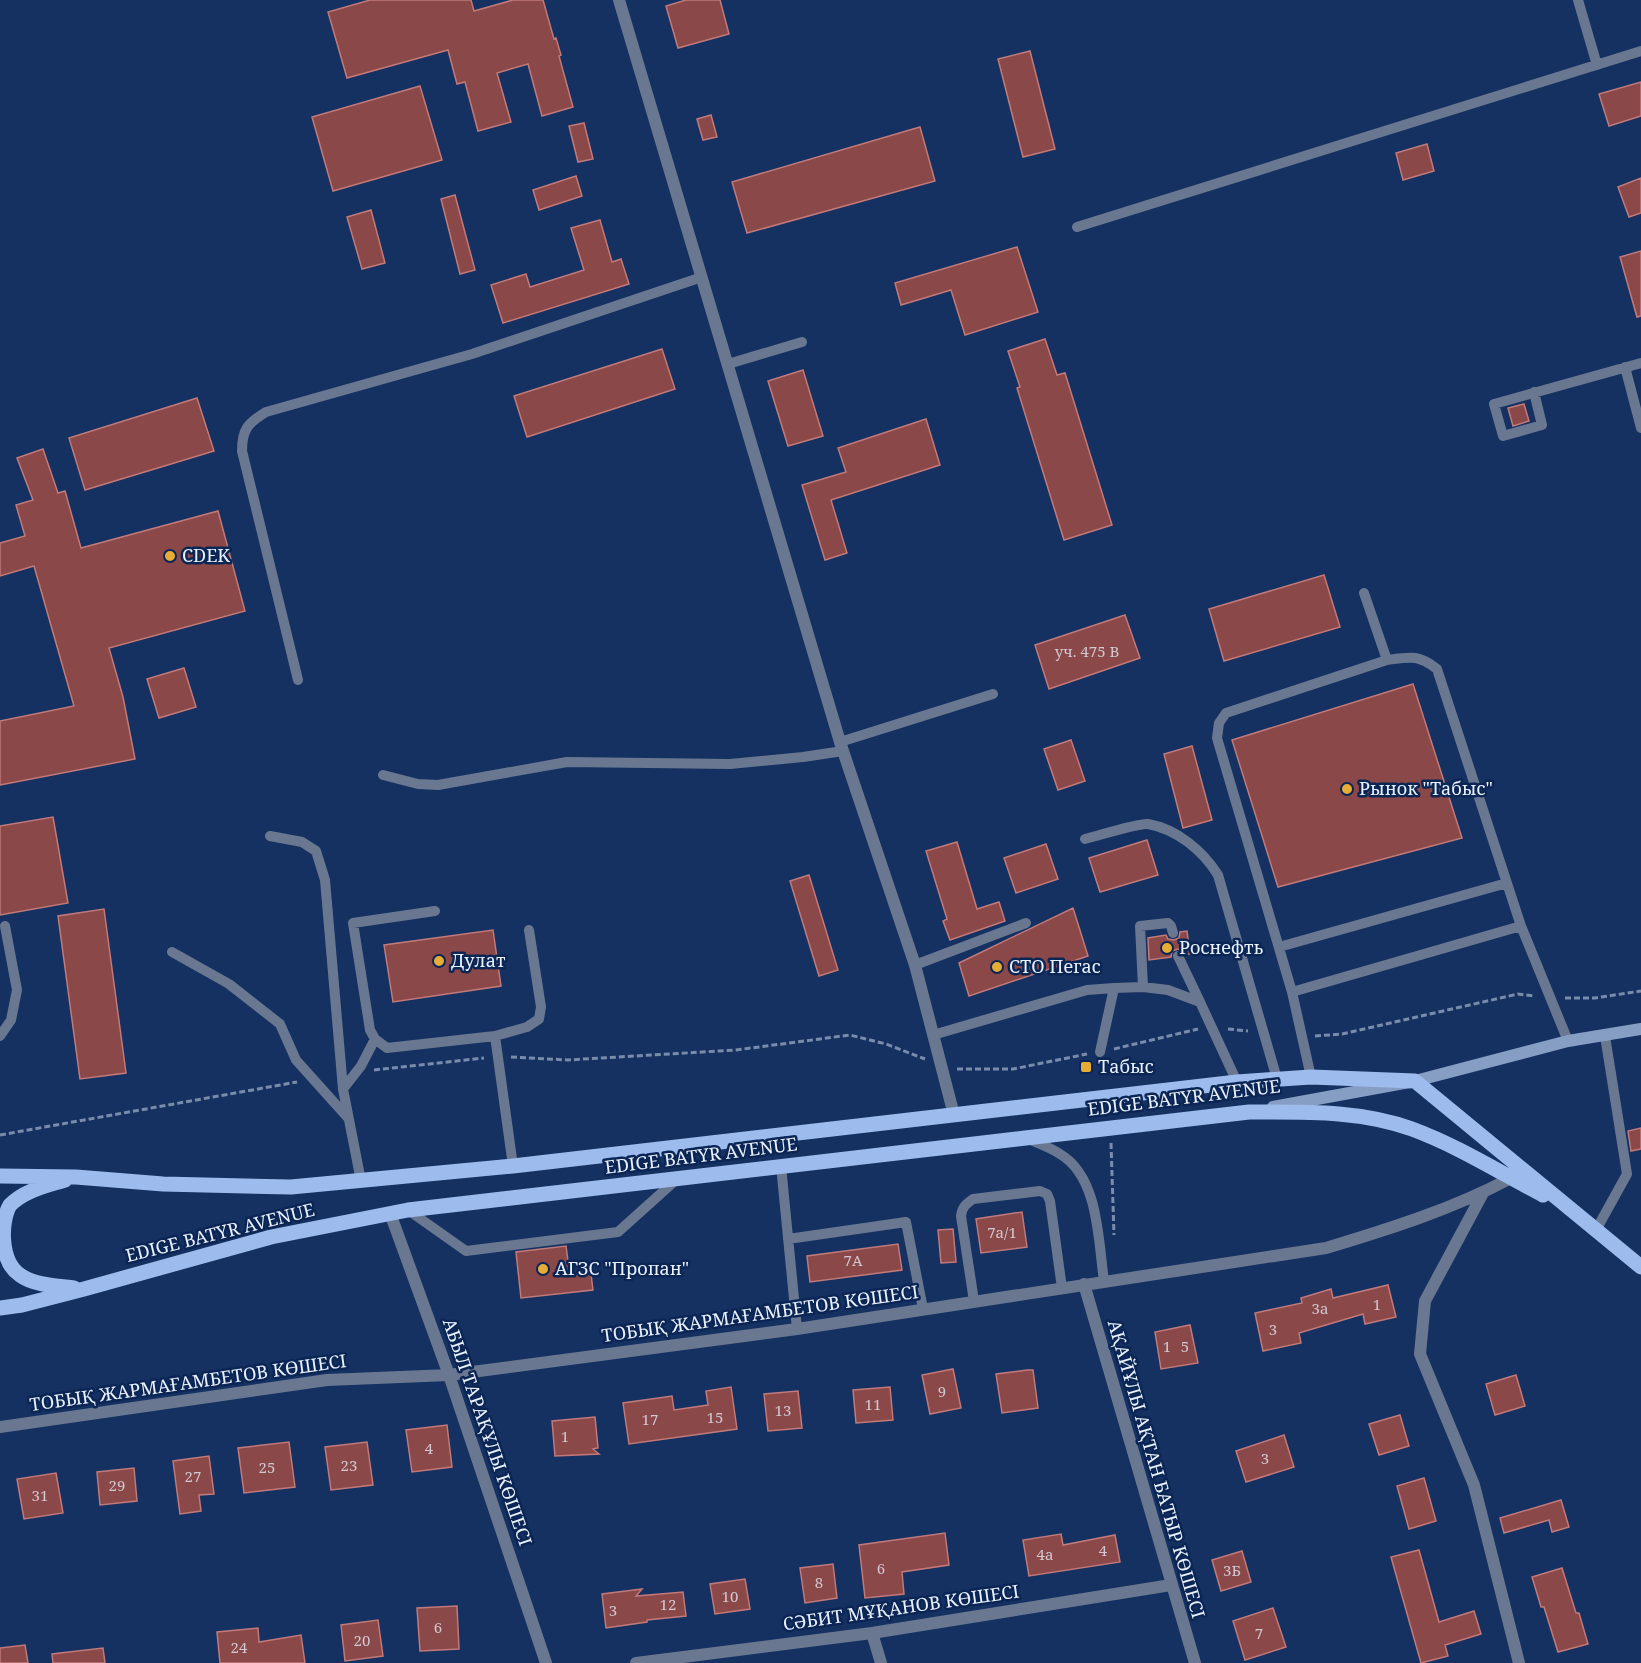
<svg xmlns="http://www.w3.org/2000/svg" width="1641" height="1663" font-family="'Noto Serif',serif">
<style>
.building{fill:#8a4849;stroke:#c27979;stroke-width:1.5}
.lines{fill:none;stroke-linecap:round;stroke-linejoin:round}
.path{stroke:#7a8cab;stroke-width:3;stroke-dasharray:6 3;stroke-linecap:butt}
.service{stroke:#697890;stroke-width:10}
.minor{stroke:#697890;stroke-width:12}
.secondary{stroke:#879ec4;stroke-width:12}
.primary{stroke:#9dbbec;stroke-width:15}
.poi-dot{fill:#e7ac36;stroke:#0b2655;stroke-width:2}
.labels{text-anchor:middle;stroke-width:5;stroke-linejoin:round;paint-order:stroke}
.number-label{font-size:15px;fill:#d1c7d0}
.poi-label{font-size:18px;fill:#e9f1fd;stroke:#0b2655;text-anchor:start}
.street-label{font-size:18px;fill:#e9f1fd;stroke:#0b2655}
</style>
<rect width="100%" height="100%" fill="#153161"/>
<path class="building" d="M370 0H471L474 11 513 0H543L554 39 556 38 561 55 559 56 573 107 542 116 528 64 497 73 511 122 478 131 465 82 457 84 448 50 347 78 328 12Z
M686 0H720L729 34 678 48 666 6Z
M1030 51 1055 149 1023 157 998 59Z
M1641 82V116L1609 126 1599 94Z
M420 86 442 160 333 191 312 117Z
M711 115 717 137 703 140 697 119Z
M584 123 593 159 578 162 569 126Z
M920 127 935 181 747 233 732 182Z
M1427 144 1434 171 1403 180 1396 153Z
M576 176 582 196 539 210 533 190Z
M1641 178V213L1629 217 1618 187Z
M455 195 475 270 460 274 441 199Z
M371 210 385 263 362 269 347 217Z
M600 220 612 262 621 259 629 284 503 323 491 285 526 274 530 287 584 270 571 228Z
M1017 247 1038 312 965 335 951 290 901 305 895 283Z
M1641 251V316L1637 317 1620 257Z
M1045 339 1057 375 1065 373 1112 525 1064 540 1017 388 1020 387 1008 351Z
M662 349 675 389 527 437 514 396Z
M803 370 823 436 788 446 768 381Z
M197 398 214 451 85 490 69 438Z
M1524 404 1529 421 1513 426 1508 408Z
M926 419 940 465 831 500 847 553 825 560 802 485 846 472 838 448Z
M43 449 58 493 65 491 81 548 218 511 245 611 109 648 123 697 135 759 0 785V721L74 706 34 566 0 576V543L25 536 16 505 33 500 17 458Z
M1324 575 1340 627 1224 661 1209 609Z
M1125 615 1140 658 1049 689 1035 645Z
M184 668 196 707 159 718 147 679Z
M1413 684 1462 838 1278 887 1232 740Z
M1071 740 1085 781 1058 790 1044 749Z
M1192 746 1212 820 1183 828 1164 754Z
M53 817 68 903 0 915V826Z
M1147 840 1158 875 1100 892 1089 858Z
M957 842 977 909 999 902 1005 921 950 940 943 921 947 919 926 851Z
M1046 844 1058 879 1016 893 1004 858Z
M809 875 838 970 819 976 790 881Z
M1073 908 1088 956 969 996 959 963Z
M104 909 126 1073 80 1079 58 916Z
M493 930 501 986 393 1002 384 945Z
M1187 931 1190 954H1186L1183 950 1178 949 1172 951 1171 957 1149 960 1148 938 1166 935 1168 939 1174 940 1179 938 1180 932Z
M1641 1128V1149L1631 1151 1628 1131Z
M1022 1212 1027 1247 981 1253 976 1219Z
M953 1229 956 1262 941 1263 938 1230Z
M898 1244 902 1270 810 1282 807 1256Z
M566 1246 570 1276 591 1274 593 1290 521 1298 516 1252Z
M1388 1285 1396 1317 1365 1324 1363 1314 1299 1333 1301 1343 1263 1351 1255 1313 1302 1303 1301 1298 1331 1289 1333 1298Z
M1190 1325 1198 1363 1161 1369 1155 1332Z
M953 1369 961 1408 930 1414 922 1375Z
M1027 1370H1033L1038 1408 1002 1413 996 1374Z
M1516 1375 1525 1406 1495 1415 1486 1384Z
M731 1387 737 1429 629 1444 623 1403 672 1396 674 1410 708 1405 706 1391Z
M890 1387 893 1420 856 1423 853 1390Z
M798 1391 802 1428 768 1431 764 1394Z
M1400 1415 1409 1446 1379 1455 1369 1424Z
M595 1417 598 1448 593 1449 599 1454 555 1456 552 1421Z
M447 1425 452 1467 412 1472 406 1430Z
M1284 1435 1294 1467 1246 1482 1236 1451Z
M289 1442 295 1487 244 1493 238 1448Z
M367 1442 373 1485 331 1490 325 1447Z
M209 1456 214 1494 199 1495 201 1511 180 1514 173 1461Z
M134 1468 137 1501 100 1505 97 1472Z
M56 1473 63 1513 24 1519 17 1479Z
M1424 1478 1436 1521 1409 1529 1397 1486Z
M1561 1500 1569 1527 1552 1532 1549 1520 1504 1533 1500 1518Z
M945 1533 949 1565 902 1572 904 1594 865 1598 859 1545Z
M1061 1534 1063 1545 1115 1535 1120 1562 1029 1576 1023 1540Z
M1419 1550 1439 1622 1474 1611 1481 1634 1445 1645 1448 1656 1421 1663 1391 1557Z
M1242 1551 1251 1582 1221 1591 1212 1560Z
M833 1564 837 1598 805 1603 800 1568Z
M1562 1568 1576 1613H1579L1588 1644 1558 1652 1544 1607H1541L1532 1577Z
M745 1579 750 1609 715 1614 710 1584Z
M642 1589 636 1596 683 1592 686 1616 647 1620V1622L606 1628 602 1594Z
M457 1606 459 1649 420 1651 417 1608Z
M1273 1608 1286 1647 1245 1660 1233 1621Z
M378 1620 383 1656 345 1661 341 1625Z
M258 1628 259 1642 301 1635 305 1663H220L217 1632Z
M25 1645 28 1663H0V1648Z
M103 1648 105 1663H53L52 1654Z"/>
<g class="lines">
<path class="path" d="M1565 998H1595L1641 991
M1228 1029 1248 1031
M1315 1036 1342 1034 1518 994 1534 996
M1114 1049 1198 1029
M511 1057 568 1060 736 1050 850 1035 886 1044 925 1059
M957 1069H1013L1087 1054
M374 1070 484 1058
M0 1135 297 1082
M1111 1143 1114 1235"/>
<path class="service" d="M1578 0 1597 65
M1077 227 1641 51
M728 364 802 342
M1625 367 1641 428
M1534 392 1542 425 1503 436 1494 404 1641 363
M1364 593 1387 660
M298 680 242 451C242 429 248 423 266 412L472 354 702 277
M840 742 993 694
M383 775 418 784 438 785 567 762 730 764 803 757 843 751
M270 836 302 842 316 851 325 880 343 1089 361 1181
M1085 839C1098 836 1137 823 1148 824 1177 829 1203 851 1218 875L1277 1079
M435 911 353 923 370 1030 375 1039 387 1048 495 1036 527 1027 539 1019 541 1007 529 930
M1279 947 1507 883
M172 952 229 984 280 1024 296 1060 349 1119
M1178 956 1200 1002
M915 965 1026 923
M1143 987 1140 926 1168 923 1171 926 1173 933
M1292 992 1217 738 1219 723 1226 713 1387 660C1410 657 1418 654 1437 669L1521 926
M933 1035 1087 990 1114 988
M0 1036 11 1020 17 990 5 926
M495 1036 513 1166
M1100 1052 1114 988 1143 987 1168 990 1200 1002 1237 1082
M1311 1077 1292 992 1521 926 1568 1041
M343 1089 361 1066 375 1039
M1026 1138C1037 1143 1049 1147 1060 1154 1099 1177 1098 1240 1104 1281
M781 1166 797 1329
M408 1210 466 1251 618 1232 677 1179
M1596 1230 1627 1174 1605 1036
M788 1239 906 1222 923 1309
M974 1301 961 1216C962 1207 966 1204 973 1199L1040 1191 1047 1194 1050 1201 1062 1288"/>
<path class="minor" d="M619 0 840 742 915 965 954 1115
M1483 1193 1425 1301 1420 1354 1474 1485 1519 1663
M390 1213 449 1375 546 1663
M1084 1284 1195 1663
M0 1427 327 1380 449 1375 797 1329 1326 1248C1389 1229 1453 1209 1511 1178
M872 1633 881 1663
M636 1663 872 1633 1171 1585"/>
<path class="secondary" d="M1273 1107 1415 1081 1568 1041 1641 1029"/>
<path class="primary" d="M0 1176 76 1177 163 1184 291 1187 513 1166 1237 1082 1311 1077 1415 1081 1641 1267
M65 1180C46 1186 25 1190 10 1205 0 1222 0 1262 20 1275 33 1285 58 1286 74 1288
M0 1308 22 1305 84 1289 271 1237 408 1210 1249 1112C1304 1112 1360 1110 1412 1129 1458 1146 1499 1172 1543 1195"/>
</g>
<g class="poi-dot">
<circle cx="170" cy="556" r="6"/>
<circle cx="1347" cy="789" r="6"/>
<circle cx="1167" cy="948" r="6"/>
<circle cx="439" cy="961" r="6"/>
<circle cx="997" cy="967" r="6"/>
<rect x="1080" y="1061" width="12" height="12" rx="3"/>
<circle cx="543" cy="1269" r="6"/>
</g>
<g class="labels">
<g class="number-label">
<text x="1087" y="657">уч. 475 В</text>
<text x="1002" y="1238">7а/1</text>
<text x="853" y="1266">7А</text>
<text x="1377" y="1310">1</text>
<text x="1320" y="1314">3а</text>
<text x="1273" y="1335">3</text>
<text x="1167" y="1352">1</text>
<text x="1185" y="1352">5</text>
<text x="942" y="1397">9</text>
<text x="873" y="1410">11</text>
<text x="783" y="1416">13</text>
<text x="715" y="1423">15</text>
<text x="650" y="1425">17</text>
<text x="565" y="1442">1</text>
<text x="429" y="1454">4</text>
<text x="1265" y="1464">3</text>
<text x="349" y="1471">23</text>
<text x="267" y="1473">25</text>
<text x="193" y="1482">27</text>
<text x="117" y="1491">29</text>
<text x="40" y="1501">31</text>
<text x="1103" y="1556">4</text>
<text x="1045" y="1560">4а</text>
<text x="881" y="1574">6</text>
<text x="1232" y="1576">3Б</text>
<text x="819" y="1588">8</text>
<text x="730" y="1602">10</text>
<text x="668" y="1610">12</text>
<text x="613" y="1616">3</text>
<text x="438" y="1633">6</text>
<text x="1259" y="1639">7</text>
<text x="362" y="1646">20</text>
<text x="239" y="1653">24</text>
</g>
<g class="poi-label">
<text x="182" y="562">CDEK</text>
<text x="1359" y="795">Рынок "Табыс"</text>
<text x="1179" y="954">Роснефть</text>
<text x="451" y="967">Дулат</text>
<text x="1009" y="973">СТО Пегас</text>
<text x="1098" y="1073">Табыс</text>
<text x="555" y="1275">АГЗС "Пропан"</text>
</g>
<g class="street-label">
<text transform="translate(1184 1098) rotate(-7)" y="6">EDIGE BATYR AVENUE</text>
<text transform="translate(701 1156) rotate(-7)" y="6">EDIGE BATYR AVENUE</text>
<text transform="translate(220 1233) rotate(-14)" y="6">EDIGE BATYR AVENUE</text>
<text transform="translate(760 1314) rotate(-8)" y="6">ТОБЫҚ ЖАРМАҒАМБЕТОВ КӨШЕСІ</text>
<text transform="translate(188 1383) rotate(-8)" y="6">ТОБЫҚ ЖАРМАҒАМБЕТОВ КӨШЕСІ</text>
<text transform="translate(487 1432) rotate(71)" y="6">АБЫЛ ТАРАҚҰЛЫ КӨШЕСІ</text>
<text transform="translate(1156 1469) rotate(74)" y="6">АҚАЙҰЛЫ АҚТАН БАТЫР КӨШЕСІ</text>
<text transform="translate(901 1608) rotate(-8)" y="6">СӘБИТ МҰҚАНОВ КӨШЕСІ</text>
</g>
</g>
</svg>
